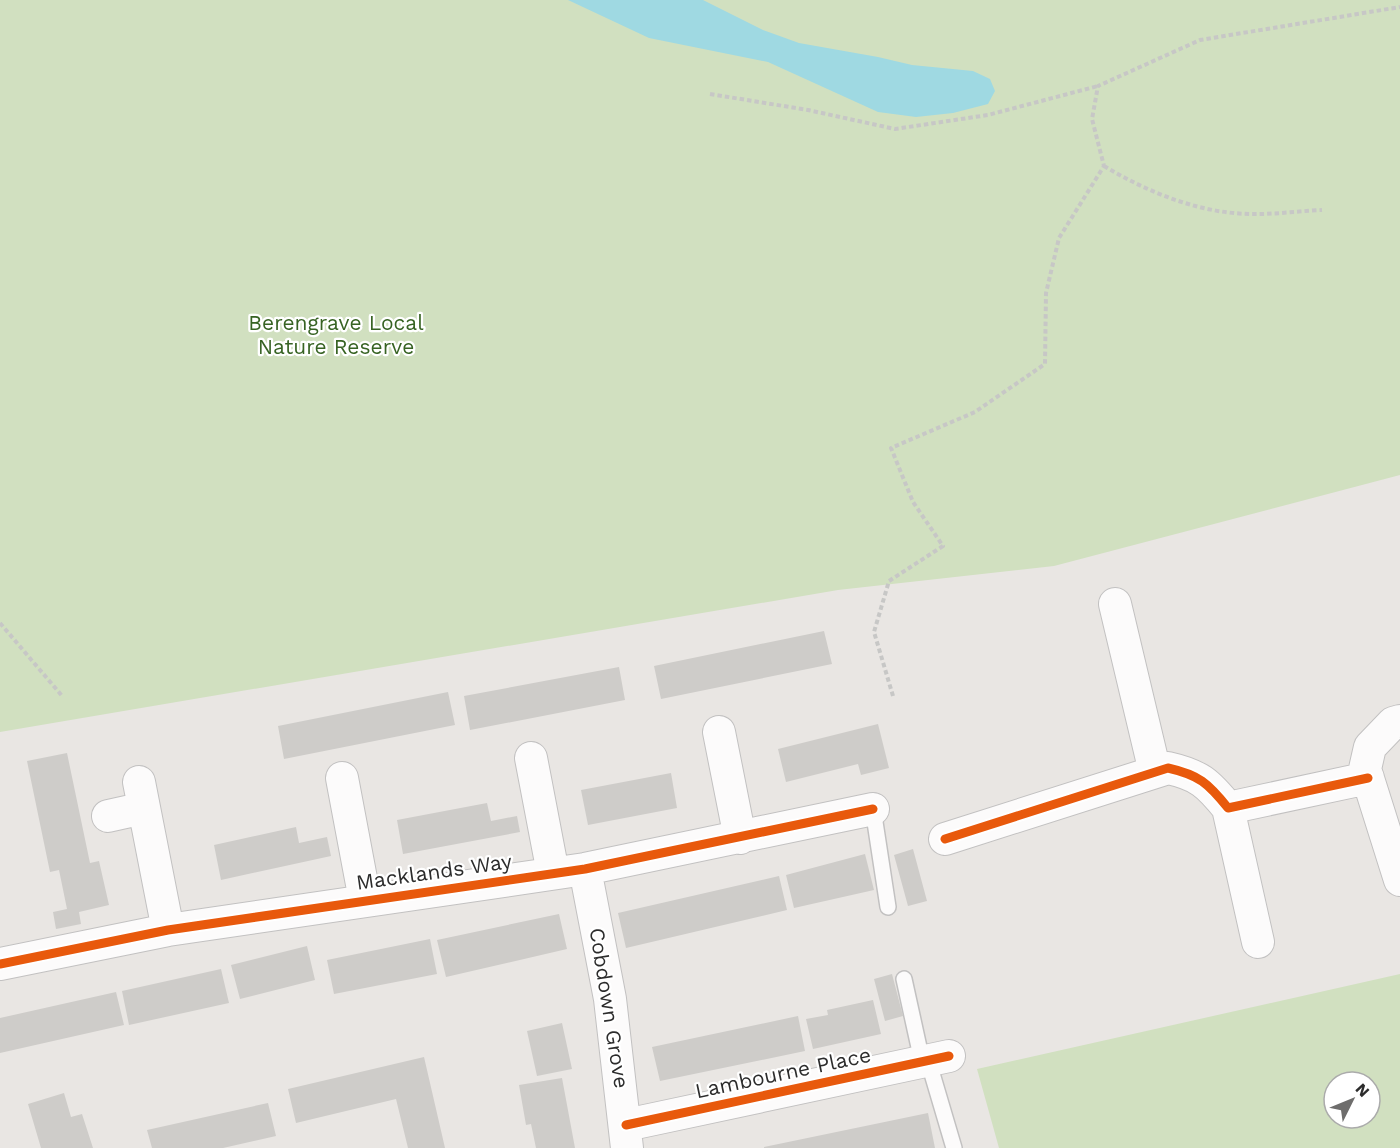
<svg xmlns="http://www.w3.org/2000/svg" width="1400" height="1148" font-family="'Work Sans',sans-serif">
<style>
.green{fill:#d1e0c0;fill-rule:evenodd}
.water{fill:#9fd9e2}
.building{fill:#ceccc9}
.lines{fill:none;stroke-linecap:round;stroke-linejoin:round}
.lane-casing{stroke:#c2c1c1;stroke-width:18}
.street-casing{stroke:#c2c1c1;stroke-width:34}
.path{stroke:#c7c7c6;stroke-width:4;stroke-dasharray:4.5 3;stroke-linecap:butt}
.lane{stroke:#fcfbfb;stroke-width:15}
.street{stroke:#fcfbfb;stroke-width:32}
.cycleway-casing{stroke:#fff;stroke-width:13}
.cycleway{stroke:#e8590c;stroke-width:9}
.labels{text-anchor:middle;stroke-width:4.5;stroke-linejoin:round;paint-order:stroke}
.park-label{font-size:21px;fill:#376323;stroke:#fff}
.street-label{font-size:21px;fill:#2c2c2c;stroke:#fff}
</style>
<rect width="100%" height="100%" fill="#e9e6e3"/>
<path class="green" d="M0 0H1400V475L1054 566 838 590 0 732Z
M1400 974V1148H999L977 1069ZM1334 1082H1370V1118H1334Z"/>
<path class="water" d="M568 0H703L763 30 799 43 878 57 912 65 973 71 990 79 995 91 988 104 953 113 916 117 878 112 768 62 649 38Z"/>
<path class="building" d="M824 631 832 664 661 699 654 666Z
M619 667 625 700 470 730 464 696Z
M448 692 455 725 284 759 278 726Z
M878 724 889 768 861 775 858 764 786 782 778 749Z
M67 753 90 863 99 861 109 905 79 912 81 924 56 929 53 912 67 909 59 870 50 872 27 761Z
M671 773 677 808 588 825 581 790Z
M487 803 491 821 517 816 520 832 403 854 397 820Z
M296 827 299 843 327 837 331 856 221 880 214 845Z
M913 849 927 901 908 906 894 855Z
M865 854 874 890 794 908 786 875Z
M779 876 787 910 626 948 618 913Z
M559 914 567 949 446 977 437 940Z
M430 939 437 974 334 994 327 960Z
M307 946 315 980 240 999 231 965Z
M221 969 229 1003 129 1025 122 991Z
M892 974 903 1016 885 1021 874 979Z
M116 992 124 1025 0 1053V1018Z
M873 1000 881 1034 813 1049 806 1019 828 1015 827 1010Z
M798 1016 805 1051 660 1081 652 1047Z
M562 1023 572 1069 537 1076 527 1031Z
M424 1057 445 1148H408L396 1099 296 1123 288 1089Z
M562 1078 575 1148H536L531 1124 526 1125 519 1085Z
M64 1093 71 1117 82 1114 93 1148H41L28 1104Z
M268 1103 276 1136 223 1148H152L147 1130Z
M928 1113 935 1148H764V1147Z"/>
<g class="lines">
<defs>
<path id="lane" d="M873 809 888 907
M904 979 922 1061
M928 1060 954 1148"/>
<path id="street" d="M1115 604 1155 772
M1400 721 1393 723 1370 747 1365 769 1400 880
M719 732 740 838
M531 758 553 873
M342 778 365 900
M139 782 168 930
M1228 808 1258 942
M108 816 144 808
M945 839 1168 768C1199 775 1208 783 1228 808L1368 778
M585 869 610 999 627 1148
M0 964 168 930 585 869 873 809
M626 1125 949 1056"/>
</defs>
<use href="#lane" class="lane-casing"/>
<use href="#street" class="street-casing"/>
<path class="path" d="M710 94 808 110 895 129 988 115 1098 86
M1104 166C1149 193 1203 215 1257 214 1278 214 1300 211 1322 210
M0 623 63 697
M893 696 874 632 889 581 943 546 913 502 891 448 975 412 1045 364 1046 293 1059 238 1104 166 1092 119 1098 86 1200 40 1400 7"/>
<use href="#lane" class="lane"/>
<use href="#street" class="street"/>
<defs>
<path id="cycleway" d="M945 839 1168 768C1199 775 1208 783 1228 808L1368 778
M0 964 168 930 585 869 873 809
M626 1125 949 1056"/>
</defs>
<use href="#cycleway" class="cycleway-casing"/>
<use href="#cycleway" class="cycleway"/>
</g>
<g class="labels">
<g class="park-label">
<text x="336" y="330">Berengrave Local<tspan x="336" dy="24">Nature Reserve</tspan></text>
</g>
<g class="street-label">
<text transform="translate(434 872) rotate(-8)" y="7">Macklands Way</text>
<text transform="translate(609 1008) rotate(81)" y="7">Cobdown Grove</text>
<text transform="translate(783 1073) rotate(-12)" y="7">Lambourne Place</text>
</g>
</g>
<g transform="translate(1352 1100) rotate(47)"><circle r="28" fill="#ffffff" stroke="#ababab" stroke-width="1.5"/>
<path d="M0-4.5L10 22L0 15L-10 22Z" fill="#6e6d6c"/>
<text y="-9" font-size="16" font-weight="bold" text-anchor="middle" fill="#2c2c2c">N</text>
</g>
</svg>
